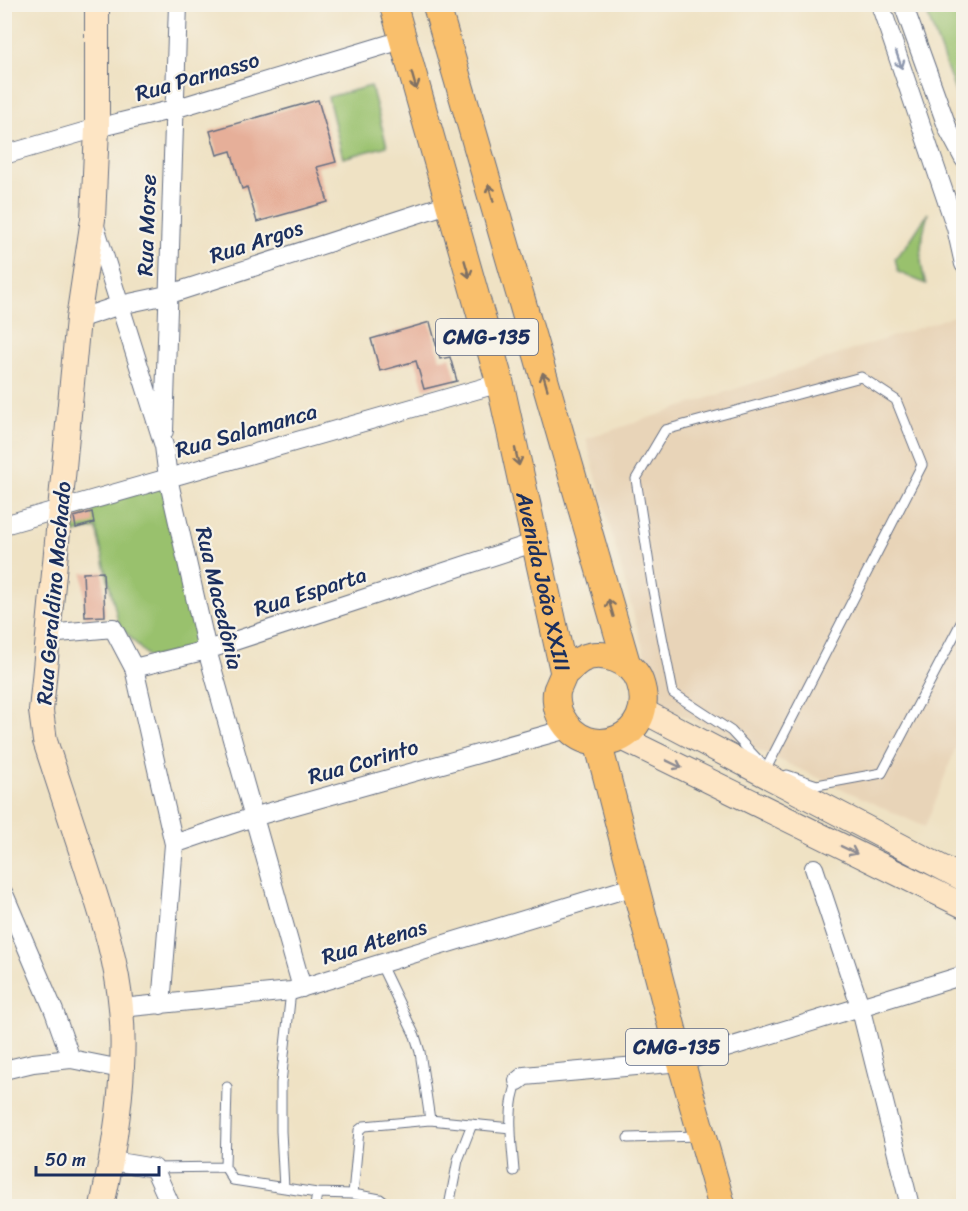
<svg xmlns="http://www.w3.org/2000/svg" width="968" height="1211" font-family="Sriracha,sans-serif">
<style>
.built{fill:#e8d4b8}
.green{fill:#99c16d;stroke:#5a7866;stroke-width:1.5}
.building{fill:#e6af99}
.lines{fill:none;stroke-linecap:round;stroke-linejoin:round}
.lane-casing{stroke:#656e82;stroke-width:11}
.street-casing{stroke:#656e82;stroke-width:20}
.secondary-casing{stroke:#656e82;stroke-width:26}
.primary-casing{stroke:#656e82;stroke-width:29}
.lane{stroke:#fff;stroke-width:9}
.street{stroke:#fff;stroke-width:18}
.secondary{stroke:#fde5c4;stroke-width:24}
.primary{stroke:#f9bf6c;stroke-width:27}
.oneway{stroke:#8d97ae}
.oneway2{stroke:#7f7064}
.oneway3{stroke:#8c8a91}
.labels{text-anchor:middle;stroke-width:4.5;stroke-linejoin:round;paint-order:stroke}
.shield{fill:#f7f3e8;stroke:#5d6a87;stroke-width:1.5}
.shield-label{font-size:21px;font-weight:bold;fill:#1b2f5e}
.street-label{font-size:22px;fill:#1b2f5e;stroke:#f7f3e8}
</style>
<rect width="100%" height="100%" fill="#f7f3e8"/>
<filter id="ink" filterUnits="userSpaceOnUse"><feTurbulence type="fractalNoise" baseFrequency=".0167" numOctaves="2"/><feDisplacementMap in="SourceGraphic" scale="12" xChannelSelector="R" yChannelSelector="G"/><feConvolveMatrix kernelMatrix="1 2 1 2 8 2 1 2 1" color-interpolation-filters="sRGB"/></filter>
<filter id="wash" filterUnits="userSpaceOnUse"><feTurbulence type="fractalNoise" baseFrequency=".008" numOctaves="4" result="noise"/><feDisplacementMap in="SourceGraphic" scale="24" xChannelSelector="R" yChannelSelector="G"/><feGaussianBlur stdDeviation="1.35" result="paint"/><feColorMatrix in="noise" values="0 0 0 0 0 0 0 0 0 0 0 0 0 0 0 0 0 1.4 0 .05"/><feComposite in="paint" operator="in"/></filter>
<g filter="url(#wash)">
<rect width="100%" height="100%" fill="#efe2c4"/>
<path class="built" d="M963 313V729L925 827 658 704 586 439Z"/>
<path class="green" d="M924 5H963V113Z
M371 86 387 146 343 158 328 97Z
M928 213C921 240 917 256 926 284L898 272 895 258 907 245Z
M162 482 201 646 149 658 119 625 96 528 70 534 67 511Z"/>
<g id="blocks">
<path class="building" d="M318 100 336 162 317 167 328 202 257 222 247 187 242 189 231 151 217 155 210 131Z
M430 322 440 359 450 357 457 381 424 389 416 361 380 371 371 339Z
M92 512 94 523 76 528 74 517Z
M103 572 105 616 85 617 83 573Z"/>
</g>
</g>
<g filter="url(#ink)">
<use href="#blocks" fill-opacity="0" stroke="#656e82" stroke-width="1.5"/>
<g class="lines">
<defs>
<path id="lane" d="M762 764 731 731 673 693 653 590 636 479 665 430 861 377 896 400 922 465 766 769
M787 775 817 785 882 773 964 617
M380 963 415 1036 420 1052 430 1120
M227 1087 225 1167 233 1180 317 1193 353 1194 380 1199 384 1202 385 1206
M628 1138 699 1136
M154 1168 225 1167
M514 1171C512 1143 506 1108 518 1081
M284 1188 281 1131V1083L291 991
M353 1194 359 1130 364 1126 430 1120 511 1128
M315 1206 317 1193
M449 1206 458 1160 472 1124"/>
<path id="street" d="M880 4 956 228 964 264
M903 4 948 129 964 159
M4 155 97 128 174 109 402 40
M94 223 164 446 168 478 207 650 302 988
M78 319 120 305 167 295 448 204
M164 431 178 4
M4 525 500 383
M48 634 113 628 134 668 207 650 536 542
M134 668 174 844 161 1005
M174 844 253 817 567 729
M814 868 860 1006 910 1206
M4 894 54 1011 71 1059
M121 1008 291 991 635 886
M4 1070 33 1063 71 1059 121 1069
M518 1081 524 1076 681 1062 964 975
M112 1161 154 1168 171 1206"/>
<path id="secondary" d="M97 4V128L93 219 78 319 41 711 45 741C59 783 72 824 86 866 101 913 117 959 121 1008 127 1070 115 1146 102 1206
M643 711 964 879
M622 738 964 906"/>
<g id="primary">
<path id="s1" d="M393 4 500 383 564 673C562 679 559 685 557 690 555 698 557 710 561 717 588 767 659 737 640 682 633 661 602 649 582 659 576 662 570 669 564 673"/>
<path d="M436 4 627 665"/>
<path d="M598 743 681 1062 722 1206"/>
</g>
</defs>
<use href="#lane" class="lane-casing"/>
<use href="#street" class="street-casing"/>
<use href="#secondary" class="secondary-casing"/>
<use href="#primary" class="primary-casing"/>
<use href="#lane" class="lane"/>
<use href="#street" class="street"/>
<use href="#secondary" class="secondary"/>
<use href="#primary" class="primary"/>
</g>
<defs><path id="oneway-shaft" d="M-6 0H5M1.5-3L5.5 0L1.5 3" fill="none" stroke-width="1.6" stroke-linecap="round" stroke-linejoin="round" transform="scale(1.5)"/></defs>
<use class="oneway" href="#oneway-shaft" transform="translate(899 60) rotate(71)"/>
<g class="oneway2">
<use href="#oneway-shaft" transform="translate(414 81) rotate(74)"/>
<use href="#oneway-shaft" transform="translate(491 193) rotate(-106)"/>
<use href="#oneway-shaft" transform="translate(467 269) rotate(74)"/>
<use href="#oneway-shaft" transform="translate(545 381) rotate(-106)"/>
<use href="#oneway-shaft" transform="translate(517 457) rotate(77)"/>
<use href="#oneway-shaft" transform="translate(611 608) rotate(-106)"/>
</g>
<g class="oneway3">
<use href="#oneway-shaft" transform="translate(674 764) rotate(26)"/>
<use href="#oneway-shaft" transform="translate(849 850) rotate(26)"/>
</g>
</g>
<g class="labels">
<g class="shield">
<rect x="436" y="319" width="102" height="36" rx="4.5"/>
<rect x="626" y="1029" width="102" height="36" rx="4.5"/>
</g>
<g class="shield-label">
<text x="487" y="344">CMG-135</text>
<text x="677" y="1054">CMG-135</text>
</g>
<g class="street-label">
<text transform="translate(197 76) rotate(-16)" y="8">Rua Parnasso</text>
<text transform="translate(146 225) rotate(-88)" y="8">Rua Morse</text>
<text transform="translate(256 241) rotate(-18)" y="8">Rua Argos</text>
<text transform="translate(246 430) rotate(-16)" y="8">Rua Salamanca</text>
<text dy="8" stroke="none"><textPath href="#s1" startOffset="597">Avenida João XXIII</textPath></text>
<text transform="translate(310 591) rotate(-18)" y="8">Rua Esparta</text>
<text transform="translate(53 593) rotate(-85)" y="8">Rua Geraldino Machado</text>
<text transform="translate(220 598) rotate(77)" y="8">Rua Macedônia</text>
<text transform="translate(363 761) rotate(-16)" y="8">Rua Corinto</text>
<text transform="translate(374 941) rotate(-17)" y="8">Rua Atenas</text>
</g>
</g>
<rect width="968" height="1211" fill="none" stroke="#f7f3e8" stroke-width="24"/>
<path d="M36 1166v9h123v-9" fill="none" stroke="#1b2f5e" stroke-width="3"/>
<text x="45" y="1166" font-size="18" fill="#1b2f5e" stroke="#f7f3e8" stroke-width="4.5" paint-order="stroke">50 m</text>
</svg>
